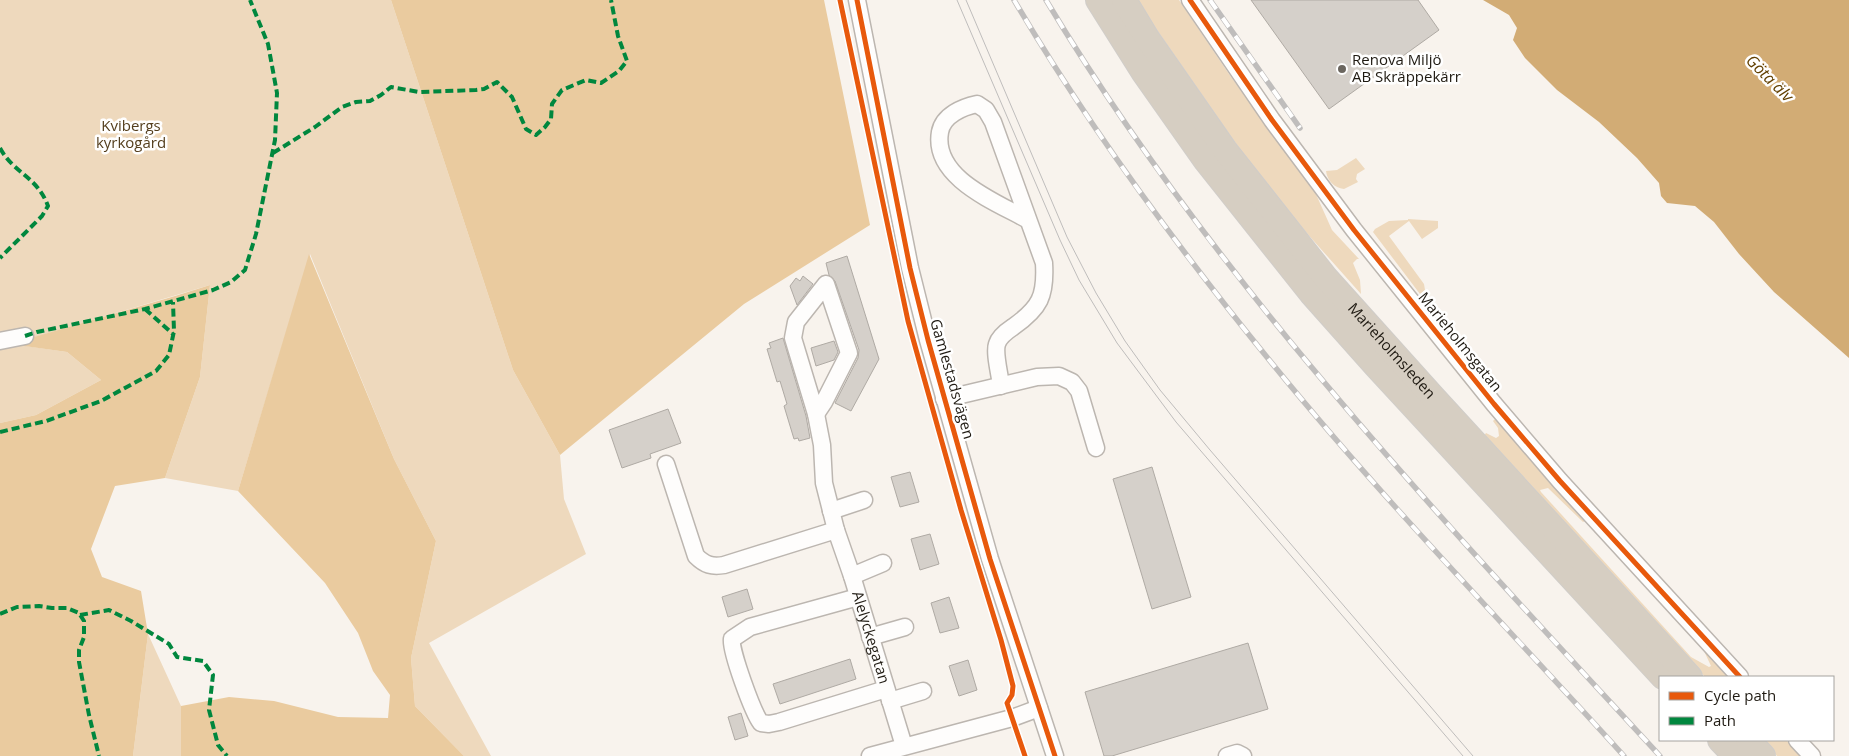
<svg xmlns="http://www.w3.org/2000/svg" width="1849" height="756" font-family="'Open Sans',sans-serif">
<style>
.green{fill:#eed9bd}
.forest{fill:#eacb9f}
.water{fill:#d2ac75}
.building{fill:#d5d0ca;stroke:#afaaa4}
.lines{fill:none;stroke-linecap:round;stroke-linejoin:round}
.minor-casing{stroke:#bcb6b0;stroke-width:19}
.highway-casing{stroke:#d0cdc9;stroke-width:26}
.minor{stroke:#fefdfc;stroke-width:16}
.highway{stroke:#d6cec2;stroke-width:24}
.tram{stroke:#bfbdbc;stroke-width:1}
.rail-casing{stroke:#bfbdbc;stroke-width:5.5}
.rail{stroke:#fff;stroke-width:4;stroke-dasharray:11;stroke-linecap:butt}
.quiet{stroke:#00873e;stroke-width:4;stroke-dasharray:8 4;stroke-linecap:butt}
.cycleway-casing{stroke:#fff;stroke-width:8}
.cycleway{stroke:#e8590c;stroke-width:5}
.poi-dot{fill:#6b665f;stroke:#fff;stroke-width:2}
.labels{text-anchor:middle;stroke-width:5;stroke-linejoin:round;paint-order:stroke}
.poi-label{font-size:15px;fill:#1f1a12;stroke:#fff;text-anchor:start}
.park-label{font-size:15px;fill:#543e1d;stroke:#fff}
.street-label{font-size:15px;fill:#1f1a12;stroke:#fff}
.water-label{font-size:16px;font-style:italic;fill:#624000;stroke:#fff}
</style>
<rect width="100%" height="100%" fill="#f8f3ed"/>
<path class="green" d="M0 0H391L513 370 560 455 564 499 586 554 429 643 491 756H464L415 706 411 658 436 541 394 459 310 254 238 491 165 478 200 377 210 285 12 344 67 352 101 380 36 415 0 423Z
M1136 0H1179L1229 74 1315 192 1332 230 1359 259H1357L1353 263 1360 280 1361 294 1279 202 1231 137Z
M1356 158 1365 169 1357 174 1356 179 1358 182 1344 189C1334 188 1327 180 1326 171L1337 170Z
M1408 219 1438 221V228L1422 239 1409 221 1389 236 1424 284 1425 290 1420 294 1373 232 1375 229 1389 221 1408 220Z
M1495 419 1585 521 1583 522 1548 488 1540 490 1541 492 1691 657 1709 667 1711 666 1704 651 1728 677H1705L1483 437 1486 433 1496 438 1499 436 1498 428 1493 421Z
M148 634 181 706V756H133Z
M1762 740H1786L1801 756H1777Z"/>
<path class="forest" d="M391 0H824L870 225 744 304 560 455 513 370Z
M309 254 394 459 436 541 411 658 415 706 464 756H181V706L229 697 274 701 338 717 388 718 390 695 373 671 358 633 325 583 238 491Z
M210 285 200 377 165 478 115 486 91 549 102 577 141 591 148 634 133 756H0V423L36 415 101 380 67 352 10 344 175 296Z"/>
<path class="water" d="M1483 0H1849V358L1774 292 1739 254 1714 222 1695 206 1667 203 1661 196 1659 183 1637 158 1599 122 1557 90 1525 58 1513 40 1517 28 1509 15Z"/>
<path class="building" d="M1251 0H1418L1439 30 1329 109Z
M847 256 879 359 851 411 835 403 858 358 859 350 835 281 829 275 826 263Z
M803 276 813 284 797 305 790 286 796 278 800 281Z
M783 338 806 416 810 438 799 441 798 438 794 439 784 406 787 404 780 381 777 382 767 349 771 348 769 343Z
M834 341 838 352 834 360 816 366 811 348Z
M668 409 681 443 650 454 651 458 622 468 609 430Z
M1152 467 1191 597 1152 609 1113 479Z
M910 472 919 502 900 507 891 477Z
M930 534 939 564 920 570 911 539Z
M747 589 753 609 728 617 722 597Z
M949 597 959 628 940 633 931 603Z
M1248 643 1268 709 1112 756H1104L1085 692Z
M850 659 856 679 780 704 773 684Z
M968 660 977 690 959 696 949 666Z
M741 713 748 736 735 740 728 717Z"/>
<g class="lines">
<defs>
<g id="minor">
<path d="M857 0 910 268 928 340 990 559 1055 756"/>
<path d="M1190 0 1272 120 1354 230 1494 404 1560 481 1740 677"/>
<path d="M826 284 849 353 824 402 816 414 793 338 796 322Z"/>
<path d="M0 341 25 336"/>
<path d="M1001 386C1000 375 994 353 997 344 999 337 1007 331 1013 327 1040 308 1046 296 1044 263L993 122 986 110 977 104C963 107 943 115 940 132 932 178 996 202 1028 220"/>
<path d="M944 399 1037 377 1059 376 1072 382 1079 391 1096 448"/>
<path id="s1" d="M816 414 822 445 824 483 836 530 852 576 904 746"/>
<path d="M666 464 696 556C705 565 712 567 724 565L836 530"/>
<path d="M831 511 864 500"/>
<path d="M852 576 883 563"/>
<path d="M858 597 750 627 732 639C730 650 753 713 761 723L769 724 779 722 886 689"/>
<path d="M870 637 905 627"/>
<path d="M890 701 923 691"/>
<path d="M1797 740 1812 756"/>
<path d="M870 756 1012 718 1039 708"/>
<path d="M1227 756 1237 753 1243 756"/>
</g>
<g id="highway">
<path d="M1098 0 1144 73 1206 161 1311 293 1376 366 1663 677"/>
<path id="s2" d="M1124 0 1147 38 1225 150 1326 278 1433 397 1690 677"/>
<path d="M1720 740 1735 756"/>
<path d="M1748 740 1763 756"/>
</g>
</defs>
<use href="#minor" class="minor-casing"/>
<use href="#highway" class="highway-casing"/>
<use href="#minor" class="minor"/>
<use href="#highway" class="highway"/>
<path class="tram" d="M957 0 1060 240 1079 280 1117 343 1176 422 1463 756
M966 0 1067 237 1096 293 1125 341 1160 390 1210 450 1473 756"/>
<defs>
<path id="rail" d="M1014 0C1090 129 1180 251 1275 367 1385 502 1507 627 1624 756
M1046 0C1214 280 1440 517 1660 756
M1210 0 1300 128"/>
</defs>
<use href="#rail" class="rail-casing"/>
<use href="#rail" class="rail"/>
<path class="quiet" d="M0 148C13 173 37 176 48 206L42 216 0 258
M273 153 315 127 342 107 356 102 370 101 381 95 391 87 419 92 476 90 484 89 497 82 512 97 526 129 536 135 545 127 551 119 552 104 562 90 586 80 601 83 619 71 627 61 618 36 611 0
M145 309 174 335
M25 336 37 332 145 309 213 290 231 282 245 270 256 234 275 140 277 93 268 44 250 0
M0 432 46 421 101 401 156 371 169 355 174 331 173 302
M0 614 17 607 39 606 52 608H67L79 613 84 621V637L79 650V662L89 715 99 756
M80 615 109 610 131 621 169 644 177 657 203 661 213 675 209 710 218 745 227 756"/>
<defs>
<path id="cycleway" d="M840 0 908 321 961 510 1001 640 1013 686 1012 695 1007 703 1025 756
M857 0 910 268 928 340 990 559 1055 756
M1190 0 1272 120 1354 230 1494 404 1560 481 1740 677"/>
</defs>
<use href="#cycleway" class="cycleway-casing"/>
<use href="#cycleway" class="cycleway"/>
</g>
<circle class="poi-dot" cx="1342" cy="69" r="5"/>
<g class="labels">
<g class="poi-label">
<text x="1352" y="65">Renova Miljö<tspan x="1352" dy="17">AB Skräppekärr</tspan></text>
</g>
<g class="park-label">
<text x="131" y="131">Kvibergs<tspan x="131" dy="17">kyrkogård</tspan></text>
</g>
<g class="street-label">
<text transform="translate(1460 342) rotate(51)" y="5">Marieholmsgatan</text>
<text dy="5" stroke="none"><textPath href="#s2" startOffset="442">Marieholmsleden</textPath></text>
<text transform="translate(952 379) rotate(74)" y="5">Gamlestadsvägen</text>
<text dy="5" stroke="none"><textPath href="#s1" startOffset="231">Alelyckegatan</textPath></text>
</g>
<g class="water-label">
<text transform="translate(1770 78) rotate(45)" y="6">Göta älv</text>
</g>
</g>
<rect x="1659" y="676" width="175" height="65" fill="#ffffff" stroke="#a5a3a0"/>
<rect x="1669" y="692" width="25" height="8" fill="#e8590c" stroke="#a5a3a0"/>
<text x="1704" y="701" font-size="15" fill="#1f1a12">Cycle path</text>
<rect x="1669" y="717" width="25" height="8" fill="#00873e" stroke="#a5a3a0"/>
<text x="1704" y="726" font-size="15" fill="#1f1a12">Path</text>
</svg>
